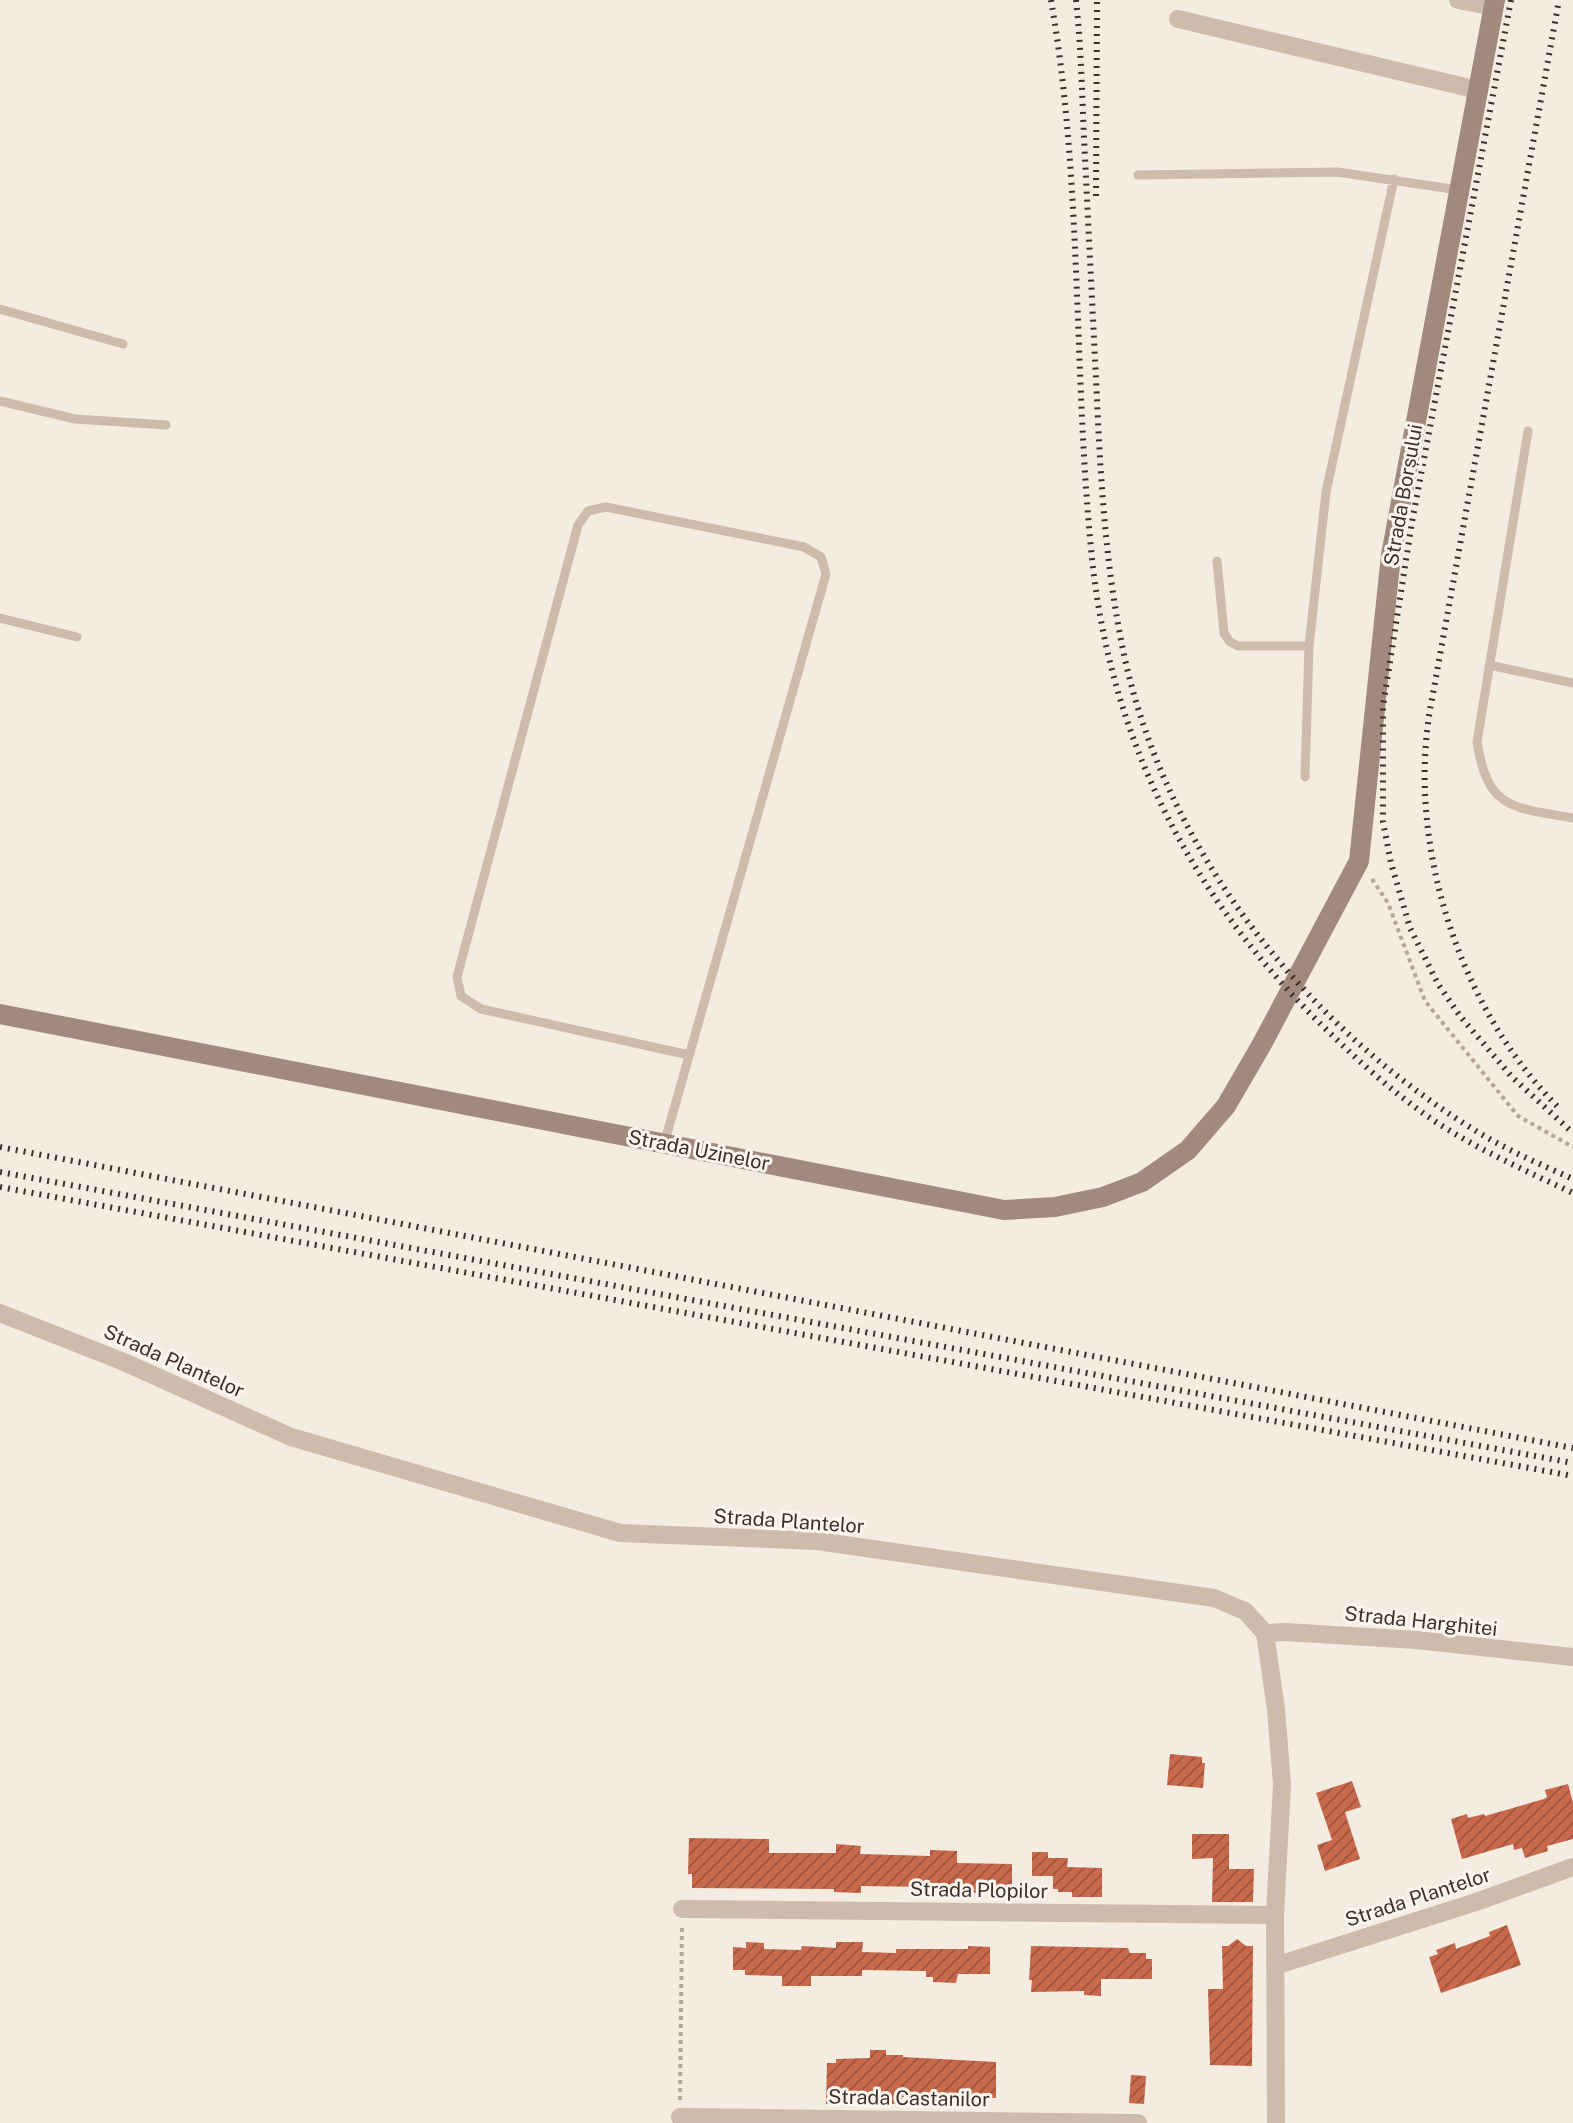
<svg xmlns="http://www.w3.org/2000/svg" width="1573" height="2123" font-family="'Public Sans',sans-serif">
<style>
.building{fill:url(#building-hatch)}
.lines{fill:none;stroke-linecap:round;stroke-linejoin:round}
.path{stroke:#b9a596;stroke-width:4;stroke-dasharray:4 4;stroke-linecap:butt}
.lane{stroke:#cdbbac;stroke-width:9}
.street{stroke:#cdbbac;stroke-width:18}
.secondary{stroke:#a18a7d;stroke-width:20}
.rail{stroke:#3b302b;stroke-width:6;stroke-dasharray:2 6;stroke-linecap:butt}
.labels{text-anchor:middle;stroke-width:6;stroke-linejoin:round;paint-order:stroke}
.street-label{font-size:20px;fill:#3b302b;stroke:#fbf5ee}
</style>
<defs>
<pattern id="building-hatch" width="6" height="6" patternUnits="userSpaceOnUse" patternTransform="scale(2)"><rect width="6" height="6" fill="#c8694b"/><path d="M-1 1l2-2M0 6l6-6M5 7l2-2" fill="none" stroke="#a4573f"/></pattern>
</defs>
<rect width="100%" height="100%" fill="#f4ebe1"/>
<path class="building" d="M1170 1754 1202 1757V1763H1205L1203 1788 1167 1785Z
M1352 1781 1361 1807 1345 1812 1360 1859 1325 1871 1317 1845 1332 1840 1316 1793Z
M1568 1784 1573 1803V1839L1547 1846 1548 1851 1525 1858 1522 1848 1514 1850 1513 1844 1462 1859 1451 1819 1467 1814 1468 1818 1484 1814 1485 1816 1544 1799 1547 1797 1545 1790Z
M1192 1834H1229V1869H1254L1253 1902H1212L1213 1858 1192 1859Z
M689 1838 769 1839V1853H836V1844L861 1846 860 1854 930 1856V1850L957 1851V1863L1012 1864V1887H1001V1894L929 1891V1887L861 1886V1893L834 1892V1889L692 1888V1874H688Z
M1032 1852H1048V1858H1068L1067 1867 1102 1868V1897H1072V1892H1058V1889H1053V1876H1032Z
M1507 1925 1521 1965 1441 1993 1429 1957 1438 1954 1436 1950 1455 1943 1456 1949 1490 1936 1489 1932Z
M1237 1939 1246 1946H1253L1252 2066 1210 2065 1208 1989H1223L1222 1946H1228Z
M746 1942 764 1943V1949L801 1950 802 1946 836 1948V1942H863L862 1952 896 1953V1949H968V1946L990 1947V1974H958L956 1983 933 1982V1977H926V1971L862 1970V1976H811V1986H782V1976L745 1975V1970H733V1947L746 1948Z
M1031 1946 1128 1948 1130 1953H1146V1959H1152V1979H1101V1996L1084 1995V1991L1031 1992 1032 1980H1029Z
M870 2050H886V2055H903V2057L996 2062V2098L902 2097V2104H826L827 2063H836V2059L870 2058Z
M1131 2075 1146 2076 1144 2104 1129 2103Z"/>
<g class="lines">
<path class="path" d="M1372 879 1388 903 1425 1001 1518 1116 1573 1147
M680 2100 682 1925"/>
<path class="lane" d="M1138 175 1337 172 1459 190
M0 309 123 344
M0 401 75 419 166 425
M1528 431 1477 742C1488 811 1513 807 1573 818
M1217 561 1224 633 1230 642 1238 646H1309
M0 618 77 637
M1489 665 1573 683
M1305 777 1309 646 1326 492 1394 179
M664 1144 826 574 821 557 804 547 606 507 588 511 578 525 457 977 461 996 481 1009 689 1055"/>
<path class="street" d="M1458 0 1494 7
M1178 19 1478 90
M0 1313 124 1362 291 1437 620 1533 817 1541 1214 1598 1245 1611 1265 1633 1276 1709 1282 1784 1275 1915 1276 2123
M1265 1633 1285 1632 1417 1640 1573 1657
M682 1909 1275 1915
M1275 1966 1476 1902 1573 1867
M680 2117 1138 2123"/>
<path class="secondary" d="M0 1014 1004 1210 1055 1207 1103 1197 1142 1182 1188 1150 1226 1106 1262 1044 1359 861 1391 555 1495 0"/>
<path class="rail" d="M1051 0C1083 184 1073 374 1092 559 1112 748 1197 907 1334 1037 1366 1068 1399 1097 1436 1122 1479 1150 1526 1171 1573 1193
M1076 0C1081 46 1082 92 1084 138 1088 218 1092 299 1096 379 1100 466 1104 553 1121 640 1160 846 1307 1031 1486 1137 1514 1153 1544 1166 1573 1179
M1511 0 1412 522 1383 706V822L1391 863 1410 928 1438 984 1460 1016 1512 1077 1573 1133
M1096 196 1097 0
M1557 1106C1460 1008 1407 846 1430 710L1559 0
M0 1147 1573 1448
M0 1172 1573 1463
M0 1187 1573 1476"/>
</g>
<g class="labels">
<g class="street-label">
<text transform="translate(1403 495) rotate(-80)" y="7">Strada Borșului</text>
<text transform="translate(699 1150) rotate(11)" y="7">Strada Uzinelor</text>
<text transform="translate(174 1361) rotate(24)" y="7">Strada Plantelor</text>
<text transform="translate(789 1521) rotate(4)" y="7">Strada Plantelor</text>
<text transform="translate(1421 1621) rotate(6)" y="7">Strada Harghitei</text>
<text transform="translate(979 1890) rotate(1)" y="7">Strada Plopilor</text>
<text transform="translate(1418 1897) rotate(-18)" y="7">Strada Plantelor</text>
<text transform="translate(909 2098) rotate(1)" y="7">Strada Castanilor</text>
</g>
</g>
</svg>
